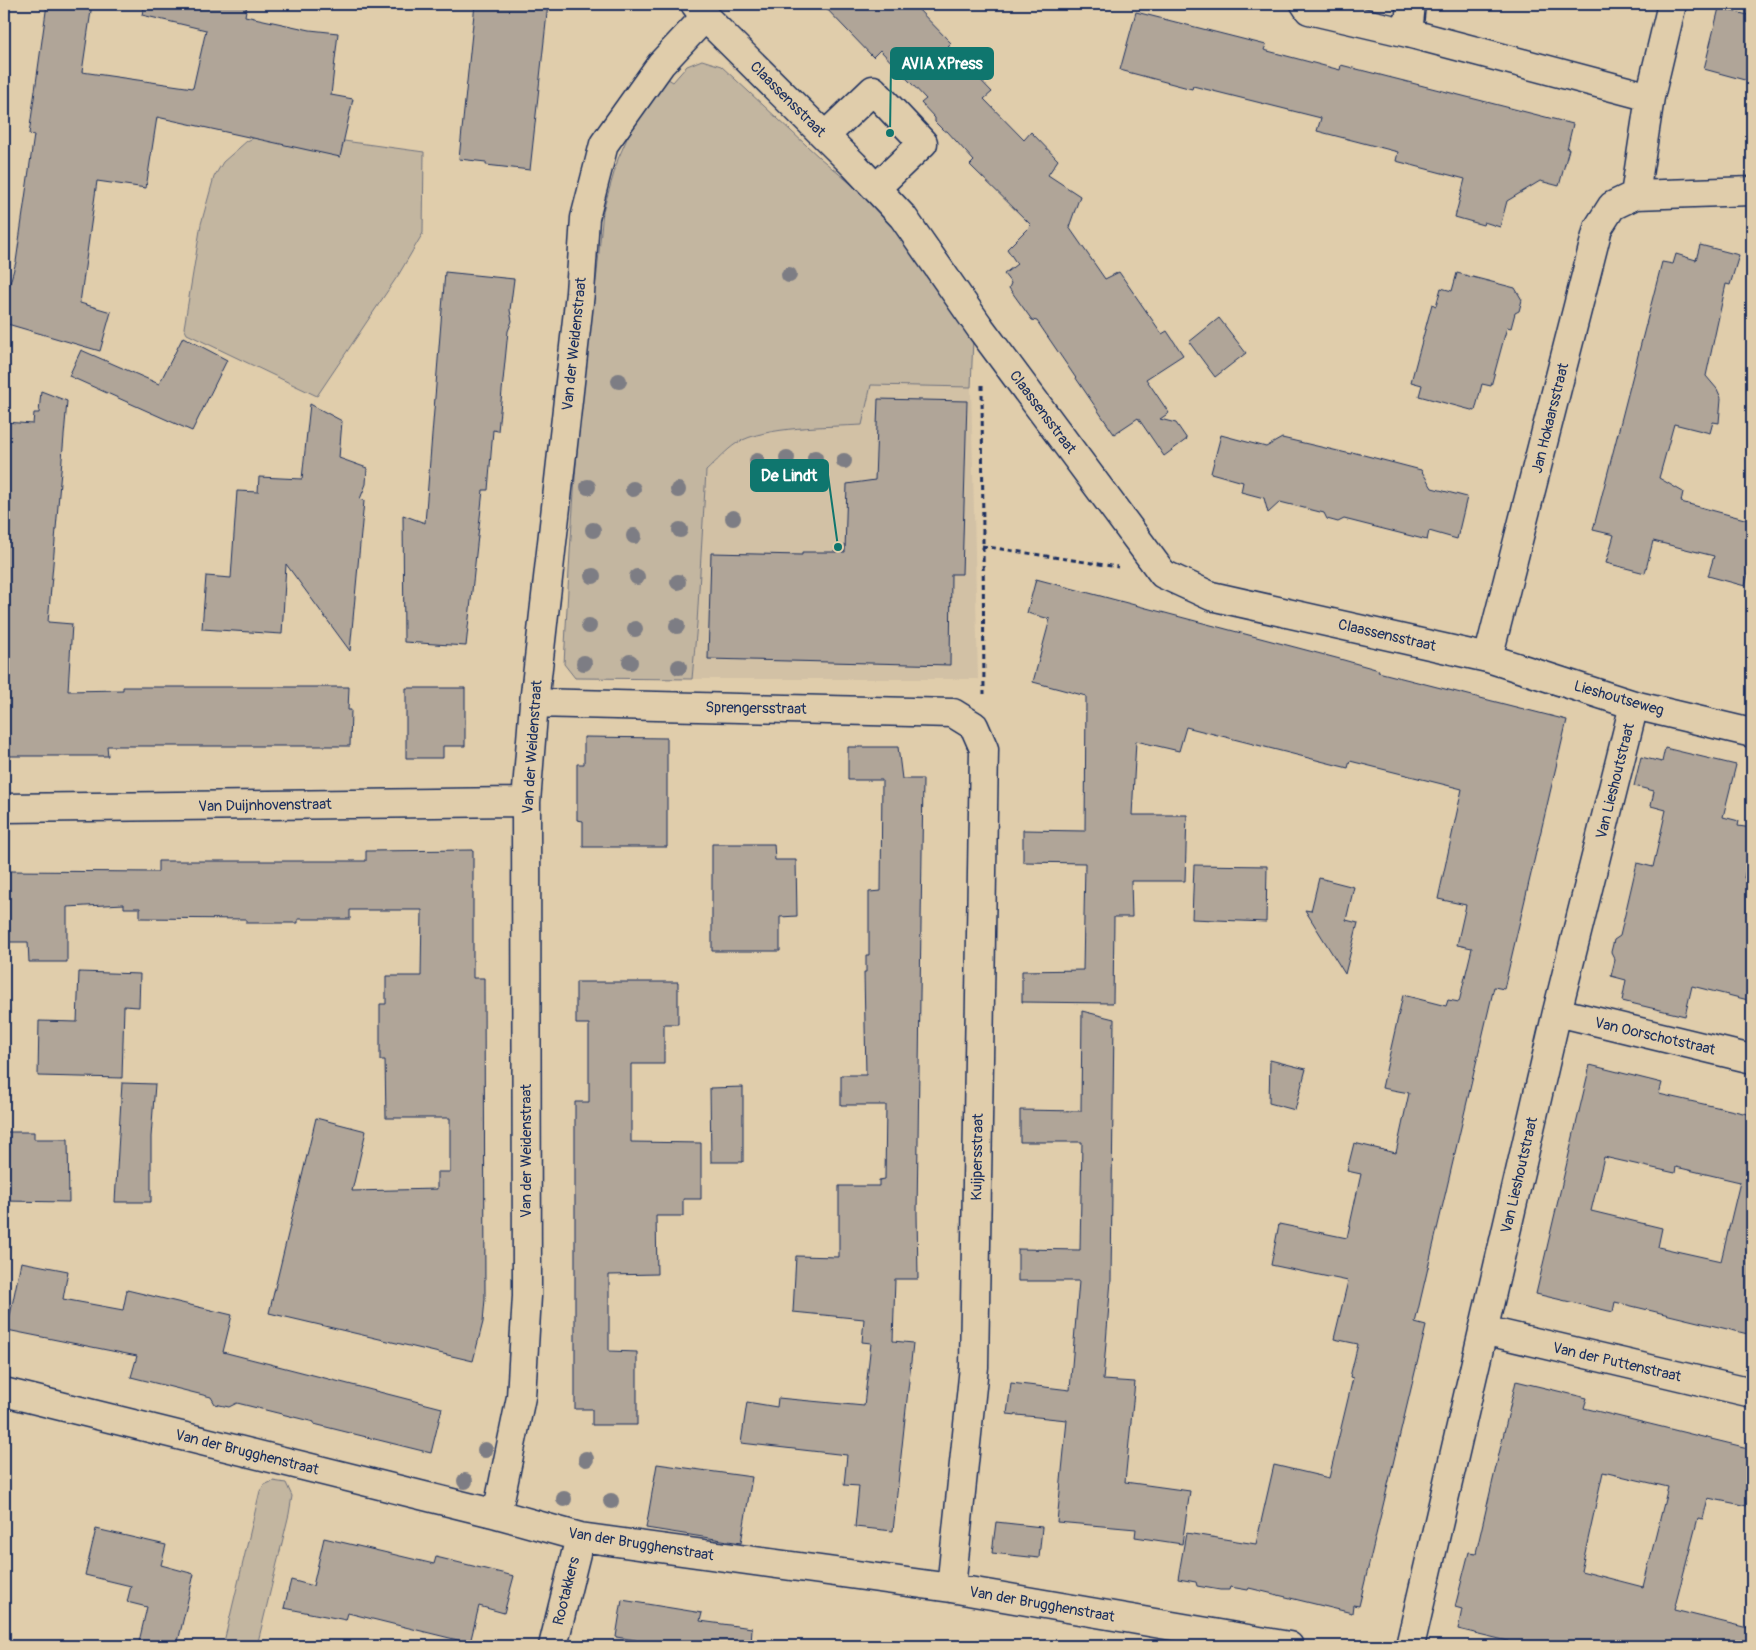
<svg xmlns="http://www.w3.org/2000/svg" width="1756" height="1650" font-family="Pangolin,sans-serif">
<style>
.built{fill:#d2c1a5}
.green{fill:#c3b6a0;stroke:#6f727f}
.building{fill:#b0a598;stroke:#1b2f5e;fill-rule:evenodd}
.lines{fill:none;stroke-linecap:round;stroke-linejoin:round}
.minor-casing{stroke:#1b2f5e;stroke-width:31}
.path{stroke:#1b2f5e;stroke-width:3;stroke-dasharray:5 4;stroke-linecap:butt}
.minor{stroke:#e0cdab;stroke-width:28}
.tree{fill:#7d7d84}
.labels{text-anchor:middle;stroke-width:4.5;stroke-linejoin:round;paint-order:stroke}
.street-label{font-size:15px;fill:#1b2f5e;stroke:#e0cdab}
.leader{fill:none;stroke:#0f766e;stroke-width:2}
.callout-dot{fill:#0f766e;stroke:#e0cdab;stroke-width:2}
.callout{fill:#0f766e;stroke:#0f766e;stroke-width:2}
.callout-label{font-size:16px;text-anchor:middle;font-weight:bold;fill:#fff}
</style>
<rect width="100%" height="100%" fill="#e0cdab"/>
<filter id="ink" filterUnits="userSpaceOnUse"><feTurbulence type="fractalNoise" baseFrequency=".02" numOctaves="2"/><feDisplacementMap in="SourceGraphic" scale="10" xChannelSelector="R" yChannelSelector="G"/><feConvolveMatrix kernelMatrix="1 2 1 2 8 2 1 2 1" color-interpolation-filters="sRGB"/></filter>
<g filter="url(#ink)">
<path class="built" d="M871 385 971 387 978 679H692L697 623 706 471 736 443 753 435 778 431Z"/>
<path class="green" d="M702 60 721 66 820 158 881 209 973 338 971 387 871 385 862 425C829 427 765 426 737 443 726 450 716 462 706 471L697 623 692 679 575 678 564 664 570 552 582 375 597 273 603 211 618 159 629 134 665 77 673 82 687 66Z
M264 133 315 137 424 152 423 233 399 274 317 396 187 334 184 328 201 224 214 177 223 162 247 141Z
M273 1481 286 1483 292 1496 289 1514 257 1646H223L260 1491 264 1485Z"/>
<path class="building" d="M47 4H92L82 72 193 88 206 30 142 15 144 4H247L245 16 310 30 338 33 331 95 353 99 340 157 157 117 146 188 97 181 80 303 111 312 100 351 4 323V304L16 262 34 135 29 134Z
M475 4H548L530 170 486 165V162L459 159Z
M822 4H913L951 43 948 46 992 92 984 99 1024 140 1031 132 1058 160 1048 175 1080 196 1069 227 1105 279 1119 272 1162 334 1167 331 1183 355 1146 379 1169 413 1160 419 1176 423 1187 439 1164 456 1138 418 1114 434 1037 321 1032 320 1009 288 1011 283 1004 274 1017 264 1007 249 1031 225 970 165 974 161 947 131H944L935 122V118L921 103 926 99 880 50 873 57Z
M1719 8 1752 16V82L1704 69Z
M1136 12 1266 45 1264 50 1340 70 1341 65 1573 124 1567 149H1569L1559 186 1540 181 1507 201 1500 227 1484 222 1483 225 1455 217 1465 179 1396 161 1398 152 1317 131 1321 118 1193 86 1192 89 1120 70Z
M1700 245 1739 255 1730 285 1726 284 1706 376 1717 389 1721 398 1719 423 1713 422 1710 433 1674 424 1659 478 1683 492 1681 502 1752 521V558L1745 586 1708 576 1714 556 1653 541 1645 573 1606 563 1614 535 1593 530 1662 262 1673 264 1676 254 1696 260Z
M445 272 514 279 510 310 512 321 508 331 498 431 493 430 488 490H483L466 646 404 642 403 515 425 523Z
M1457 273 1515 288 1522 300 1519 311 1515 313 1511 328 1507 327 1491 386 1482 384 1475 411 1419 396 1422 385 1411 382 1432 304 1436 306 1441 288 1452 291Z
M1219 318 1246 353 1215 377 1189 342Z
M183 337 227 360 192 431 69 376 81 350 159 384Z
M41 391 67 401 48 622 72 624 68 691 123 690V687H349L348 710H351L350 746H107L108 756H4V422L33 424 34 413H39Z
M878 399 967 401 962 574H951L950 665 708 659 711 553 802 555V552H845L847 484 875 480Z
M310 404 342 421 339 458 367 468 366 484 360 499 364 501 350 651 286 564 282 634 202 629 206 576 231 578 237 491 258 492 259 477 302 479Z
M1221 435 1266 447 1282 438 1351 454 1352 452 1421 470 1432 488 1467 497 1457 539 1429 531 1427 540 1344 519 1338 522 1327 519 1324 513 1280 502 1268 513 1264 498 1241 492 1243 482 1211 473Z
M1036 579 1340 659 1379 670 1378 672 1567 720 1504 989 1494 987 1415 1323 1426 1326 1359 1606 1353 1605 1352 1613 1249 1588 1248 1590 1230 1587 1229 1590H1220L1197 1586 1196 1582 1178 1579 1186 1533 1256 1544 1274 1465 1329 1478 1353 1378 1350 1377 1358 1344 1334 1339 1348 1281 1271 1265 1279 1224 1347 1238 1361 1174 1347 1171 1354 1143 1396 1153 1409 1093 1382 1088 1403 995 1446 1006 1448 1000 1459 1002 1472 948 1457 945 1466 905 1438 899 1462 789 1350 761 1348 768 1186 727 1179 751 1136 741 1132 815H1187L1185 881H1131L1132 917H1114L1113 1003 1022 1002V971L1083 970 1085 863 1023 862V830L1085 831 1086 696 1033 682 1050 619 1027 613Z
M406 688H465V746H443V758H406Z
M584 737 667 738V847H583V821L577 820V764H584Z
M848 747H898L902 779H923L917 1213 918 1279H895L893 1341 913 1343 893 1531 855 1527 859 1486 844 1485 847 1455 741 1443 747 1402 777 1407 778 1398 864 1406 871 1343 862 1342 864 1319 793 1312 796 1256 839 1257V1186H879V1180L885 1179 886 1105H841V1075H866L864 972H866V955H869V892L881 891 882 780H848Z
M1665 748 1736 765 1723 817 1739 821 1738 826 1752 828V842L1744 878 1752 879V1001L1692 986 1685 1016 1622 1001 1626 980 1611 976 1615 960 1611 952 1614 940 1620 936 1637 863 1653 867 1666 810 1651 806 1654 791 1634 786 1641 757 1662 762Z
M712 844H774L775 860H796L797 916 780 917V951H712Z
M473 850V978H484L485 1299 483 1322 473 1361 269 1313 316 1118 366 1131 352 1191 437 1189V1172H450V1118H386L385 1060H380V1004H386V976H421L422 910H350V919H298V923H246V919L140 918V908H124V904L67 907V962H29L28 942H8V871L158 872V861H366V851Z
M1194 865 1267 866 1266 922 1192 919Z
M1319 878 1354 887 1346 920 1358 923 1345 974 1305 910 1311 911Z
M79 972 140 974 139 1007 124 1006 122 1078 38 1076 39 1021 77 1022Z
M576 982H678V1024H664V1064H631V1142L701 1143V1199H683V1216H656L657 1274 609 1275V1351L637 1352V1425H592V1409H575V1102H589V1024H576Z
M1082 1011 1114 1019 1111 1280 1103 1380 1135 1382 1125 1482 1190 1491 1182 1544 1135 1537 1136 1529 1057 1522 1067 1420 1007 1414 1011 1383 1070 1390 1079 1281H1018V1249L1080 1250 1082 1142H1020V1110L1081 1111Z
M1270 1060 1306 1069 1295 1110 1269 1103Z
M1590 1065 1662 1083 1659 1094 1752 1115V1335L1615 1302 1613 1312 1536 1294ZM1604 1157 1675 1173 1676 1167 1740 1182 1721 1261 1658 1247 1662 1228 1591 1211Z
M122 1083 155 1084 151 1137V1202H115Z
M743 1087V1162H711L710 1088Z
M4 1132H34V1139H68L69 1202 4 1201Z
M21 1262 68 1271 63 1299 123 1310 127 1290 232 1315 223 1352 442 1408 431 1453 314 1424V1422L237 1403 229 1407 215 1404 211 1397 131 1377 137 1356 7 1330Z
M1516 1381 1587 1398 1584 1408 1752 1449V1507L1708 1498 1703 1519 1698 1518 1674 1610 1752 1629V1646H1506L1508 1641 1458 1629 1462 1609 1455 1607 1469 1552 1476 1553ZM1603 1472 1668 1487 1643 1587 1581 1571Z
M657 1464 752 1477 741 1543 646 1528Z
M996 1522 1042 1527 1039 1558 992 1553Z
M96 1529 166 1545 161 1565 194 1574 177 1646H138L147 1607 127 1602 131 1586 85 1575Z
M324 1538 434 1564 436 1557 514 1576 504 1613 479 1606 470 1643 348 1613 346 1620 284 1608 291 1580 313 1586Z
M622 1600 702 1613 700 1621 752 1628 751 1646H635L636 1640 616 1637Z"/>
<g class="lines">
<defs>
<path id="minor" d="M695 4 705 17 854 165 903 217 981 329 1163 574 1211 596 1488 658 1634 705 1752 733
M1305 4 1309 10 1408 33 1650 97
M1408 33 1411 4
M825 136 873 90 923 143 876 188
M1635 195 1650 97 1672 4
M1488 658 1598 228 1612 206 1635 195 1752 191
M534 703 953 713 974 726 984 749 974 1367 951 1588
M4 808 526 802
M1557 1012 1752 1059
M1483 1330 1752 1393
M4 1392 497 1514 580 1537 951 1588 1289 1646
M497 1514 521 1397 527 1296 526 802 534 703 580 293 585 218 604 144 661 64 705 17
M553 1646 580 1537
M1410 1646 1557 1012 1634 705"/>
</defs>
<use href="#minor" class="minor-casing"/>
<path class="path" d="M982 385 984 694
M982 546 1118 567"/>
<use href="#minor" class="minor"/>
</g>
<g class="tree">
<circle cx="789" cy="275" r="8"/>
<circle cx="619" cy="381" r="8"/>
<circle cx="787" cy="458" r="8"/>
<circle cx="815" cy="458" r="8"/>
<circle cx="757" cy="461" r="8"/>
<circle cx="844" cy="461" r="8"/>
<circle cx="588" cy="487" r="8"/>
<circle cx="633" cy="489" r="8"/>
<circle cx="678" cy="490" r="8"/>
<circle cx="733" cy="518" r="8"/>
<circle cx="593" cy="530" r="8"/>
<circle cx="680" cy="530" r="8"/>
<circle cx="634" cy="536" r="8"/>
<circle cx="593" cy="576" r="8"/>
<circle cx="637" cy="577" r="8"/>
<circle cx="678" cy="582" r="8"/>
<circle cx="589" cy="626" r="8"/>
<circle cx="677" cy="626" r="8"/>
<circle cx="635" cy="629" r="8"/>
<circle cx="630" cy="662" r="8"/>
<circle cx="584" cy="663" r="8"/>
<circle cx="679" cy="667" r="8"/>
<circle cx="485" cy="1450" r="8"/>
<circle cx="586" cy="1459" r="8"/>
<circle cx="465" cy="1481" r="8"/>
<circle cx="564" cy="1499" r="8"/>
<circle cx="611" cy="1501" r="8"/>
</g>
</g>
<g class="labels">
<g class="street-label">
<text transform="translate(788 99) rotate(45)" y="5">Claassensstraat</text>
<text transform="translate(574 344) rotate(-84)" y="5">Van der Weidenstraat</text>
<text transform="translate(1043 412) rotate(53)" y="5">Claassensstraat</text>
<text transform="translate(1550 418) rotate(-76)" y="5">Jan Hokaarsstraat</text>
<text transform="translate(1387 635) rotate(13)" y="5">Claassensstraat</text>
<text transform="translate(1619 698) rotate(16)" y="5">Lieshoutseweg</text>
<text transform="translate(756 708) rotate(1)" y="5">Sprengersstraat</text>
<text transform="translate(532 747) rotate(-86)" y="5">Van der Weidenstraat</text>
<text transform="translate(1615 781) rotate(-76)" y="5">Van Lieshoutstraat</text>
<text transform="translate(265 805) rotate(-1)" y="5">Van Duijnhovenstraat</text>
<text transform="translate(1655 1036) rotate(13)" y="5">Van Oorschotstraat</text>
<text transform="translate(526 1151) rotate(-90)" y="5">Van der Weidenstraat</text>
<text transform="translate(977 1157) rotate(-89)" y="5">Kuijpersstraat</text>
<text transform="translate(1519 1175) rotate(-77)" y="5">Van Lieshoutstraat</text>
<text transform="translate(1617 1362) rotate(13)" y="5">Van der Puttenstraat</text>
<text transform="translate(247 1452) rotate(14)" y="5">Van der Brugghenstraat</text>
<text transform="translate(641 1544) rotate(9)" y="5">Van der Brugghenstraat</text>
<text transform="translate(566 1591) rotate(-76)" y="5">Rootakkers</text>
<text transform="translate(1042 1604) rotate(10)" y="5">Van der Brugghenstraat</text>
</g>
</g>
<path class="leader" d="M890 133L891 64M838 547L828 475"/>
<g class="callout-dot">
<circle cx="890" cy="133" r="5"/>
<circle cx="838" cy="547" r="5"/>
</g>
<g class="callout">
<rect x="891" y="48" width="102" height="31" rx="5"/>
<rect x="751" y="460" width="77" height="31" rx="5"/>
</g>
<g class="callout-label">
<text x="942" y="69">AVIA XPress</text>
<text x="789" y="481">De Lindt</text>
</g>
<rect width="1756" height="1650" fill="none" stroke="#e0cdab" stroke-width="20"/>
<rect x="10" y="10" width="1736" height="1630" fill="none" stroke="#1b2f5e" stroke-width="2" filter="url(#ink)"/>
</svg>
